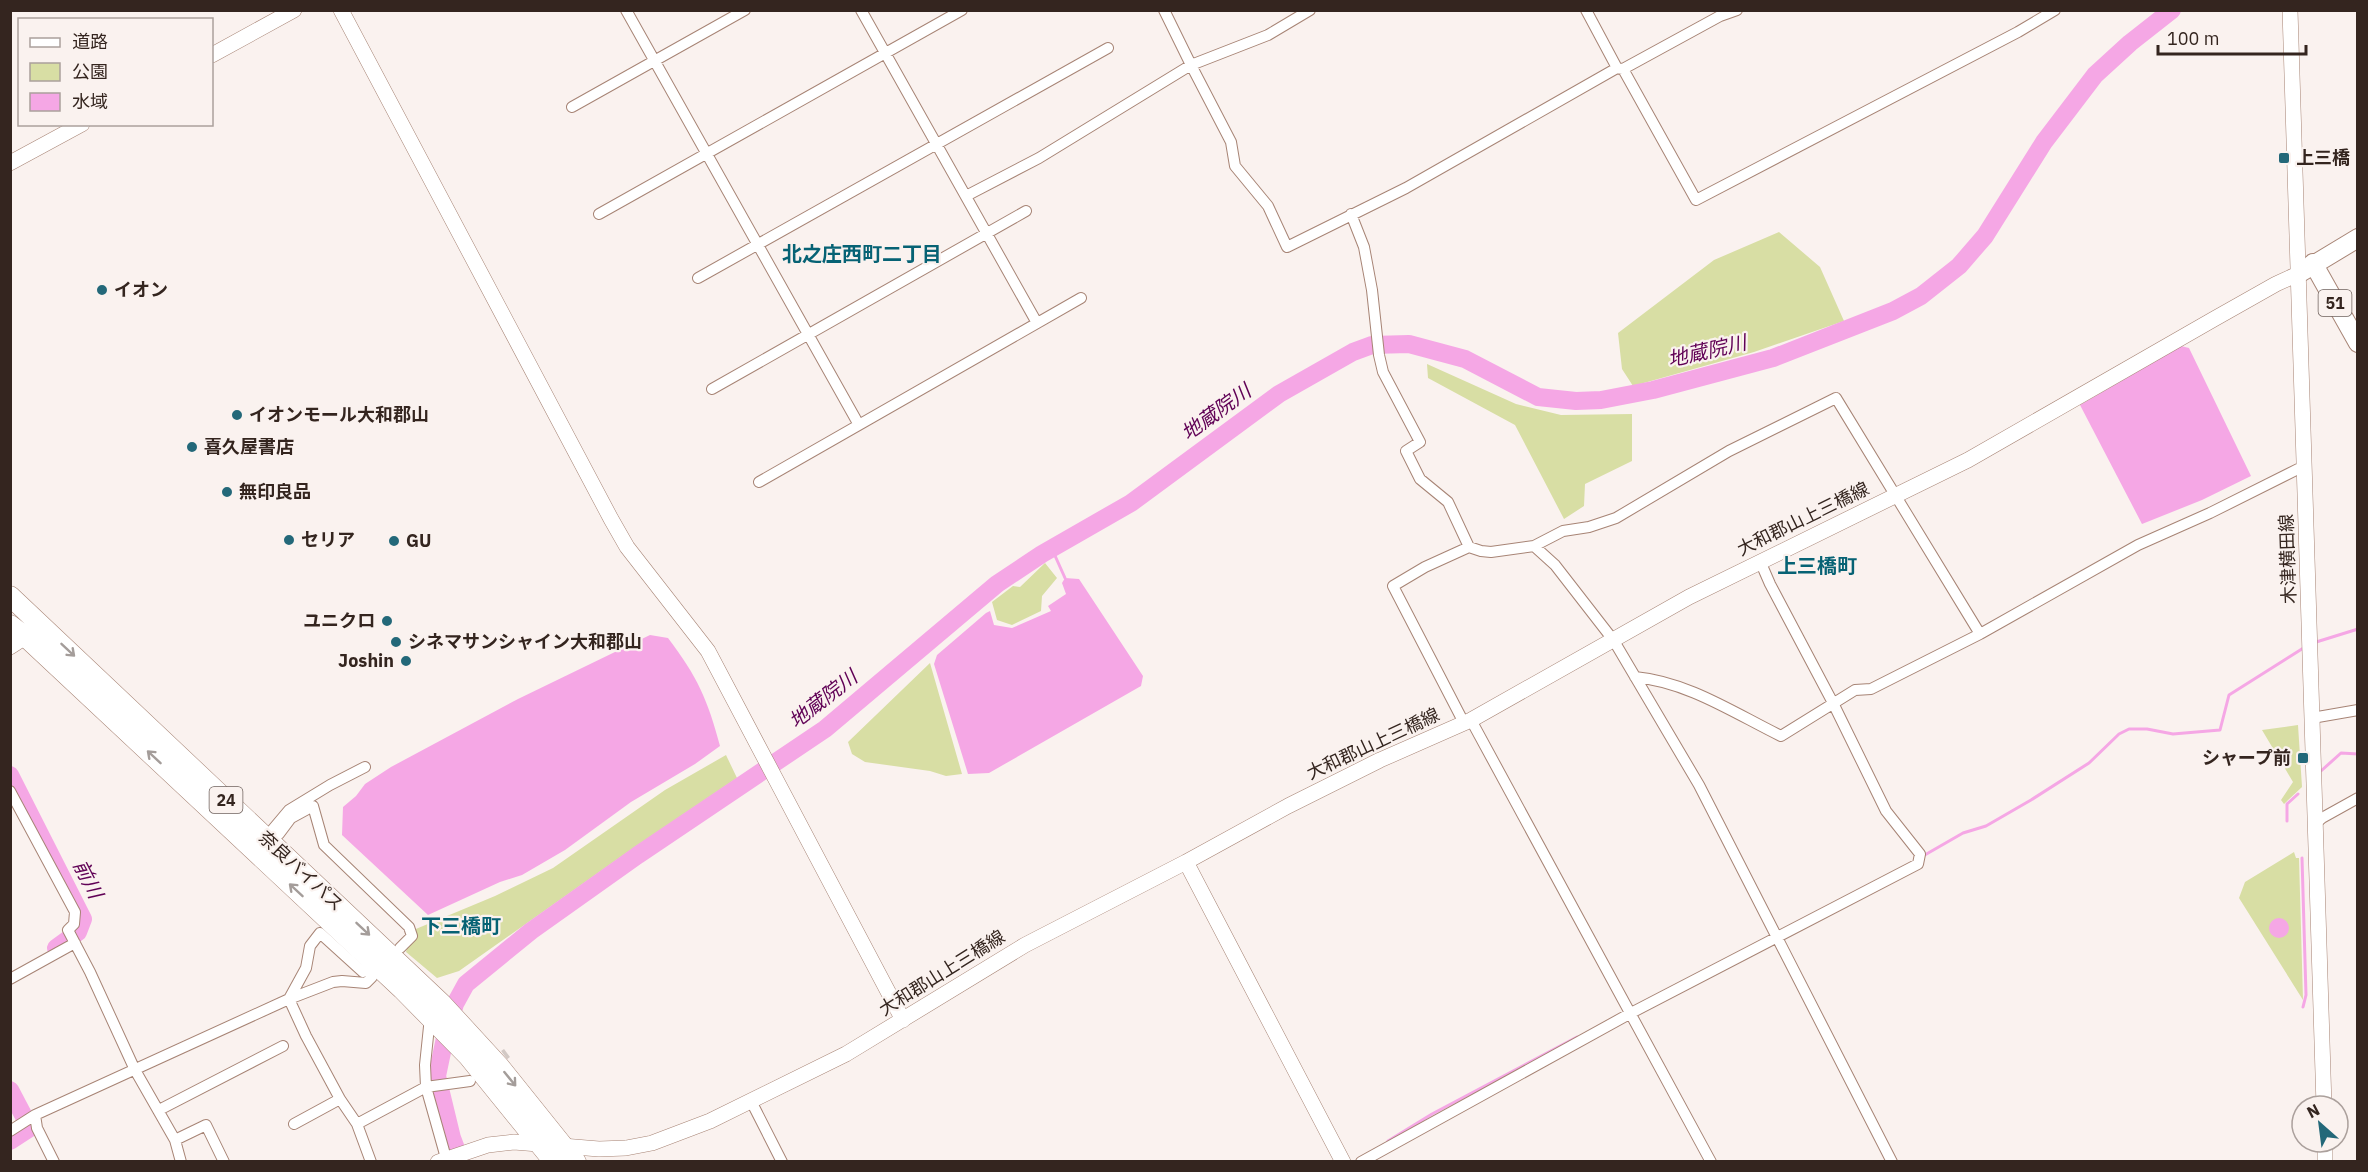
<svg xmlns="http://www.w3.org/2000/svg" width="2368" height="1172" font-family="'IBM Plex Sans','Noto Sans JP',sans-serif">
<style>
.green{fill:#d8dea4}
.water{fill:#f5a7e5}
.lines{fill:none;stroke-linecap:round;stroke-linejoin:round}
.stream{stroke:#f5a7e5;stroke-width:3}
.river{stroke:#f5a7e5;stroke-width:18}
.street-tunnel{stroke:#d2c9c5;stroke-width:10;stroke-dasharray:10 5;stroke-linecap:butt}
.street-casing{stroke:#a78475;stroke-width:12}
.secondary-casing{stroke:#a78475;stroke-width:16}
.primary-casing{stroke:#a78475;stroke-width:20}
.highway-casing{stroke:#a78475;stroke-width:21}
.street{stroke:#fff;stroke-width:10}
.secondary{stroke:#fff;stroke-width:15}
.primary{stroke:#fff;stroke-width:18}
.highway{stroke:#fff;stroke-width:20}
.oneway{stroke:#a49d9a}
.poi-dot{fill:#236879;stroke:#faf2ef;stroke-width:2}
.labels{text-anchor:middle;stroke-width:4.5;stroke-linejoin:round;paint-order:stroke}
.shield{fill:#faf2ef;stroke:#6f625d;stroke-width:1.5}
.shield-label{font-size:16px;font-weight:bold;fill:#34251f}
.poi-label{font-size:18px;font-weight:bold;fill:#34251f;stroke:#faf2ef;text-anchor:start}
.street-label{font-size:18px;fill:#34251f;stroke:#faf2ef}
.neighbourhood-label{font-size:20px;font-weight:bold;fill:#066274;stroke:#faf2ef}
.water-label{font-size:20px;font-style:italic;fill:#600155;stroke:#faf2ef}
</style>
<rect width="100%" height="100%" fill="#faf2ef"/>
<path class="green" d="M1779 232 1820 267 1844 321 1754 352 1633 386 1622 369 1618 333 1714 260Z
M1427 364 1516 404 1561 415 1632 414V461L1585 484 1584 506 1564 519 1515 425 1428 378Z
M1045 563 1057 578 1042 596 1041 611 1012 625 997 620 992 602 1013 586 1020 587Z
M930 663 962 774 946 776 930 771 865 762 852 754 848 742Z
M2298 725 2302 787 2284 804 2281 800 2293 782 2262 730Z
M726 755 737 778 622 856 459 971 437 978 406 952 411 931 495 896 553 868 665 790Z
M2294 852 2296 858H2299L2303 1000 2239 898 2245 882Z"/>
<path class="water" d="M2181 346 2189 348 2251 476 2202 500 2142 524 2080 405Z
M1065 578 1079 579 1143 676 1141 686 989 773 968 774 934 664 937 655 986 613 990 611 994 625 1012 628 1051 611 1048 606 1066 594 1062 583Z
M650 635 668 638C697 676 708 700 720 746L695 764 631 802 565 850 522 875 500 882 428 915 342 835 343 807 356 796 365 784 391 767 518 699Z
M2269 928a10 10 0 1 1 20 0a10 10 0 1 1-20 0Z"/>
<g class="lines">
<path class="stream" d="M1052 549 1065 578
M2313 643 2358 629
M2321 771 2341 753 2358 754
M2287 821V804L2298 794
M1923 856 1963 833 1986 826 2031 800 2089 763 2119 734 2129 729H2147L2173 734 2220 730 2229 695 2305 647
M2302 858 2306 995 2303 1007
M1388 1141 1432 1114 1577 1037"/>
<path class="river" d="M10 775 83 919 78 932 56 948
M10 1090 30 1128 10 1141
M461 1162 452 1138 437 1076 445 1038 455 1004 466 984 531 931 638 855 825 729 997 584 1042 554 1131 503 1279 394 1353 352 1372 345 1409 344 1465 359 1538 397 1576 401 1601 400 1653 390 1773 358 1893 311 1921 296 1959 266 1985 236 2044 142 2095 75 2130 43 2172 10"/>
<path class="street-tunnel" d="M492 1064 507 1053"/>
<defs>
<path id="street" d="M626 10 859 425
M861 10 1037 323
M1164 10 1191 65 1268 35 1310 10
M1586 10 1617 68
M1623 69 1696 200 2018 32 2055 10
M572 107 745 10
M966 196 1039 158 1191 65 1231 142 1235 166 1268 206 1287 247 1406 188 1617 68 1623 69 1720 16 1737 10
M599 214 962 10
M1351 214 1364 247 1372 290 1379 355 1383 372 1420 442 1406 451 1420 479 1448 502 1469 547
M698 278 1108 48
M712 389 1026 211
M759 482 1081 298
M1534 546 1555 565 1614 641 1699 785 1892 1162
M1635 677C1688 682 1734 713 1781 736L1855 690 1871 689 1980 634 2138 545 2210 513 2298 469H2304
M2312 718 2358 710
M1471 720 1711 1162
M1464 723 1393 586 1425 567 1469 547 1481 551 1491 552 1534 546 1563 531 1589 527 1616 518 1729 451 1836 398 1980 634
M365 767 330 785 289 810 273 829 279 834 291 818 313 806 324 845 409 927 412 936 400 948
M10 791 75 912 74 924 68 930 90 972 135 1070 175 1140 181 1162
M2314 825 2322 818 2358 798
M10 979 75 943
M289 999 306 1036 340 1099 357 1124 371 1162
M289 999 306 968 310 946 320 933 363 972 374 963
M430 1017 425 1065 426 1087 446 1158
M751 1101 782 1162
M159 1110 283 1046
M35 1115 37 1128 54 1162
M294 1124 340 1099
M357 1124 426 1087 470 1081
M10 1131 35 1115 289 999 333 982 342 981 366 983 372 977
M175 1140 206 1125 224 1162
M1361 1162 1631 1013 1918 864 1920 854 1886 811 1833 703 1770 584 1760 561"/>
<path id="secondary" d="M341 10 611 519 627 547 708 651 903 1020
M2290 10 2324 1106
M212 55 294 10
M10 163 82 124
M10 647 33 632
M1186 862 1343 1162
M2325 1142V1162
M438 1162 488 1145 514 1142 599 1149 626 1148 652 1143 710 1121 846 1054 1025 945 1186 862 1288 806 1380 760 1471 720 1689 597 1968 460 2214 319 2276 284 2300 273"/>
<path id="primary" d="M2313 263 2358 343
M2300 273 2358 238"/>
<path id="highway" d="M10 596 442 1004 499 1066 576 1162
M10 625 27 638 402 989 468 1056 554 1162"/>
</defs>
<use href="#street" class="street-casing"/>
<use href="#secondary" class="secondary-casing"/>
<use href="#primary" class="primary-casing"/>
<use href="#highway" class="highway-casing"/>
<use href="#street" class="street"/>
<use href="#secondary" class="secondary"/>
<use href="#primary" class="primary"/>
<use href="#highway" class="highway"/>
</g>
<defs><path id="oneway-shaft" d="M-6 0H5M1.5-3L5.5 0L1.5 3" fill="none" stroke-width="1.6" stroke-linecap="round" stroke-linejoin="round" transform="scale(1.5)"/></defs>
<g class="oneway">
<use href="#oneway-shaft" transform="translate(68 650) rotate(43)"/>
<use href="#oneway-shaft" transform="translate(154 757) rotate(-137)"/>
<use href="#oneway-shaft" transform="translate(296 890) rotate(-137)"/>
<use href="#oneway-shaft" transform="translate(363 929) rotate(43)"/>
<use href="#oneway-shaft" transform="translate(510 1079) rotate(51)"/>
</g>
<g class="poi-dot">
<rect x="2278" y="152" width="12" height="12" rx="3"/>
<circle cx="102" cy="290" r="6"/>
<circle cx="237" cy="415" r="6"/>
<circle cx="192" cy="447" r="6"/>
<circle cx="227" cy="492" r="6"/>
<circle cx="289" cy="540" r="6"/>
<circle cx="394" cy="541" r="6"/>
<circle cx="387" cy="621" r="6"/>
<circle cx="396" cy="642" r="6"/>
<circle cx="406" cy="661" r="6"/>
<rect x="2297" y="752" width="12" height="12" rx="3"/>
</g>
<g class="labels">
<g class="shield">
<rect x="2318.5" y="290" width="33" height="26" rx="4.5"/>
<rect x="209.5" y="787" width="33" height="26" rx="4.5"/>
</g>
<g class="shield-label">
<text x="2335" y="309">51</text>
<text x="226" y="806">24</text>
</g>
<g class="poi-label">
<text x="2296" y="164">上三橋</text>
<text x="114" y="296">イオン</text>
<text x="249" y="421">イオンモール大和郡山</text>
<text x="204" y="453">喜久屋書店</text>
<text x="239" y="498">無印良品</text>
<text x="301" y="546">セリア</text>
<text x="406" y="547">GU</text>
<text x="375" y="627" text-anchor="end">ユニクロ</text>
<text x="408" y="648">シネマサンシャイン大和郡山</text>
<text x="394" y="667" text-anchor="end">Joshin</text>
<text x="2291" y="764" text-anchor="end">シャープ前</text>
</g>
<g class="street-label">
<text transform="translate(1803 519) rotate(-26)" y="6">大和郡山上三橋線</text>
<text transform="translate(2288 559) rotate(-92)" y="6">木津横田線</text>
<text transform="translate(1373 744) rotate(-25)" y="6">大和郡山上三橋線</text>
<text transform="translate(301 871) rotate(43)" y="6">奈良バイパス</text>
<text transform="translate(942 973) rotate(-32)" y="6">大和郡山上三橋線</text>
</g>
<g class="neighbourhood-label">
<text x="862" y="261">北之庄西町二丁目</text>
<text x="1817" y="573">上三橋町</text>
<text x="461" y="933">下三橋町</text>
</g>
<g class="water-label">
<text transform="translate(1707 351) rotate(-13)" y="7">地蔵院川</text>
<text transform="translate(1216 412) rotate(-36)" y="7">地蔵院川</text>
<text transform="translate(823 699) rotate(-38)" y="7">地蔵院川</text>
<text transform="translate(88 879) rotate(63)" y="7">前川</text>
</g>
</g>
<rect width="2368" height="1172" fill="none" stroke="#34251f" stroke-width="24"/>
<rect x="18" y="18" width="195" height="108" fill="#faf2ef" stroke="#aba09c" stroke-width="1.5"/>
<rect x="30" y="38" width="30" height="9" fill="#ffffff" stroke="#aba09c" stroke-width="1.5"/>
<text x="72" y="48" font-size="18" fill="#34251f">道路</text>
<rect x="30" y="63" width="30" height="18" fill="#d8dea4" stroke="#aba09c" stroke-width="1.5"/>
<text x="72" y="78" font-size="18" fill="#34251f">公園</text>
<rect x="30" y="93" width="30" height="18" fill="#f5a7e5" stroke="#aba09c" stroke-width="1.5"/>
<text x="72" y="108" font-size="18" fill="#34251f">水域</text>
<g transform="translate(2320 1124) rotate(332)"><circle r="28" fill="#faf2ef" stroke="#aba09c" stroke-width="1.5"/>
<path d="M0-4.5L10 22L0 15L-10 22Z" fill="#236879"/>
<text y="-9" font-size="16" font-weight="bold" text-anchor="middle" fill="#34251f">N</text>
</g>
<path d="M2158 45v9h148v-9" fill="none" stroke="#34251f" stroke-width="3"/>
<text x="2167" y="45" font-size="18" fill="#34251f" stroke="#faf2ef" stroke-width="4.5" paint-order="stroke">100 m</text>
</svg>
